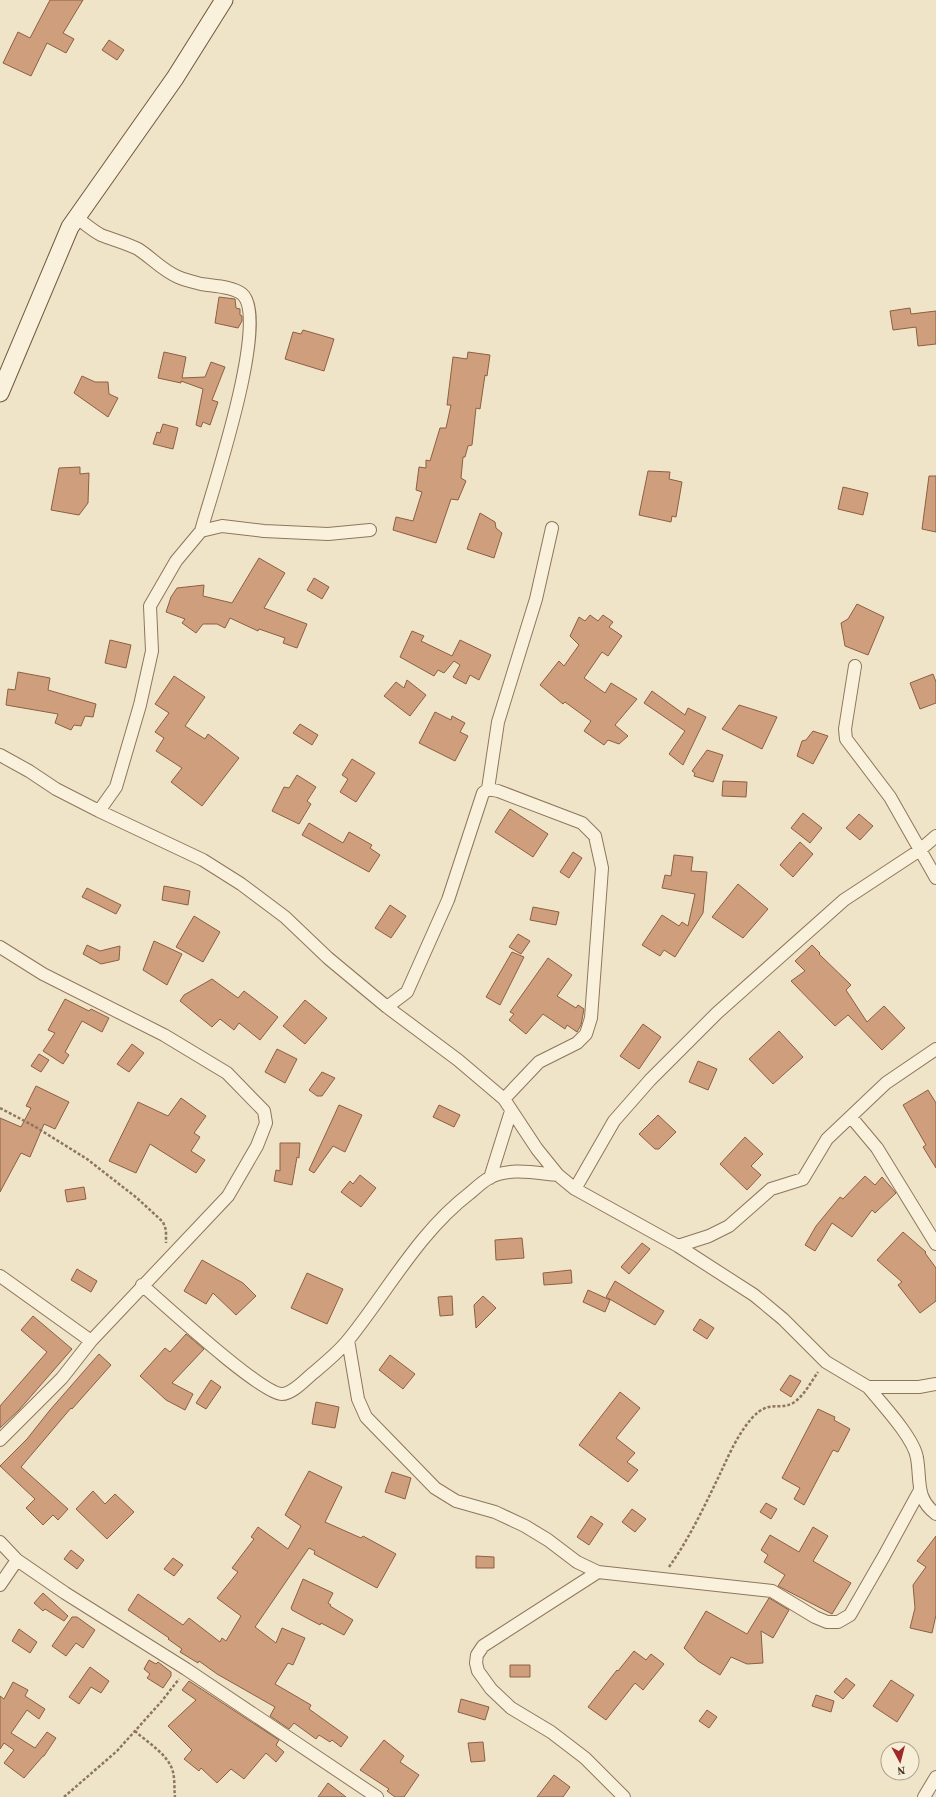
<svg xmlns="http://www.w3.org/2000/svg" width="936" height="1797" font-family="'Source Serif 4',serif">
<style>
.building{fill:#cf9f7d;stroke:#8d5f41}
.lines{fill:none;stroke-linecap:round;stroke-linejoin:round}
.street-casing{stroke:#8d765c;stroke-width:14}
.secondary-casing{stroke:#6f573f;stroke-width:19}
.path{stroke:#8d765c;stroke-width:2.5;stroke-dasharray:3 2;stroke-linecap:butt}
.street{stroke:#faf1dc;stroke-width:12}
.secondary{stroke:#faf1dc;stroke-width:17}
</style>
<rect width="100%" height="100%" fill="#f0e4c8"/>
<path class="building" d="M50 0H83L63 33 74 39 66 53 47 43 31 76 3 63 18 32 30 38Z
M109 40 124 50 117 60 102 50Z
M219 297 235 299 236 308 240 309V315L242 316V321L238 328 215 323Z
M910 308 911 314 936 311V344L918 346 916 327 893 330 890 311Z
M303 330 334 339 324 371 285 359 293 332 301 334Z
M164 352 186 357 182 378 205 377 211 362 225 367 212 400 218 402 210 425 203 422 201 427 196 425 203 389 181 381V383L158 378Z
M468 352 490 355 487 376 485 375 480 409 476 408 472 445 468 446 465 457H463L461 478 466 481 458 500 451 499 436 543 393 530 396 517 413 521 422 492 416 490 419 467 426 468V460L430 461 440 428H446L451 405H447L453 357 467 359Z
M82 376 95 382H108L109 394 118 398 108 417 74 393Z
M163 424 178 428 173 449 153 444 157 432 160 433Z
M80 467V474L89 473 88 503 79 515 51 510 59 468Z
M648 471 670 472 669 479 682 482 676 517 672 516 671 522 639 515Z
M929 476H936V532L922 529Z
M843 487 868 493 863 515 838 509Z
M480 513 495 522 496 528 502 533 494 558 467 549Z
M259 558 285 573 264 608 307 624 297 648 283 643 285 638 259 629 258 631 230 618 225 628 217 624H203L196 633 182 623 185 619 166 612 171 597 177 588 204 585 203 596 232 603Z
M314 578 329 587 322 599 307 590Z
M857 604 884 617 868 655 845 646 841 623 848 619Z
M590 615 598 621 603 615 613 622 609 627 622 636 608 656 602 652 584 678 605 693 611 683 637 699 615 725 628 736 619 744 608 740 604 745 584 731 591 721 565 702 563 704 540 685 559 661 564 666 579 645 570 636 579 617 585 621Z
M412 631 424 636 421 641 452 656 460 640 491 655 479 680 470 675 466 684 453 677 460 665 454 661 444 673 438 670 434 676 400 657Z
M110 640 131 645 126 668 105 663Z
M18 672 50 678 48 690 96 704 93 717 85 716 81 726 74 725 71 730 55 723 58 714 6 705 8 689 15 690Z
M933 674 936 682V703L920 709 910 683Z
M174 676 205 697 185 726 205 739 208 734 239 758 202 806 171 782 182 768 156 751 164 738 155 732 169 713 155 704Z
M407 680 426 695 410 716 384 696 396 682 404 688Z
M652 691 685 715 688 708 706 717 683 765 669 754 685 731 644 703Z
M739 705 777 717 762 749 722 729Z
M435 712 451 720 452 716 465 723 460 732 468 736 455 761 419 743Z
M300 724 318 735 312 745 293 733Z
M813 731 828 736 813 764 797 756 802 741 806 740Z
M707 750 723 755 713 782 694 776 695 773 692 771Z
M352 759 375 773 356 802 340 792 348 779 342 775Z
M297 775 316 787 307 801 311 804 299 824 272 811 284 787 289 788Z
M723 781 747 782 746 797 722 796Z
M510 809 548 834 533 857 495 832Z
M803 813 822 828 810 843 791 828Z
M859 814 873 826 860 840 846 828Z
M309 823 343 843 349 832 372 845 370 848 380 855 369 872 302 835Z
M800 842 813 854 793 877 780 865Z
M573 852 582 858 569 878 560 872Z
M674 855 693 857 691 871 707 872 703 913 675 957 664 950 660 956 642 945 662 915 679 926 682 922 688 926 695 894 662 888 665 875 671 876Z
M738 884 768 909 743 938 712 917Z
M164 886 190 891 188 905 162 900Z
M87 888 121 905 116 914 82 897Z
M390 905 406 916 391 938 375 928Z
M533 907 559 912 556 925 530 920Z
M194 916 220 932 203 962 176 947Z
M518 934 530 941 521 954 509 947Z
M154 941 182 954 167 985 143 970Z
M87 945 100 951 120 946 119 960 101 964 83 954Z
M812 945 820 953 819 954 851 985 846 990 867 1022 884 1006 905 1028 882 1050 848 1015 835 1026 791 981 805 971 795 961Z
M512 952 524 957 500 1005 486 997Z
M548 958 572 975 557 996 576 1008 578 1005 584 1009 581 1025 577 1032 567 1025 565 1029 543 1014 526 1034 509 1020 514 1014 510 1012Z
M212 979 238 998 244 991 278 1017 260 1040 239 1023 234 1030 220 1019 212 1027 180 1001 184 995Z
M65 999 89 1011 91 1009 109 1018 102 1032 82 1021 65 1052 69 1055 63 1064 43 1051 55 1033 48 1030Z
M305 1000 327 1018 305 1044 283 1026Z
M643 1024 661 1037 639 1069 620 1056Z
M779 1031 803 1057 773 1084 749 1059Z
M132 1044 144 1053 129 1072 117 1064Z
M277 1049 297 1059 285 1083 265 1072Z
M39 1054 49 1060 41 1072 31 1066Z
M698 1061 717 1069 708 1090 689 1082Z
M322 1072 335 1078 322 1096H317L309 1090Z
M36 1086 69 1102 55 1129 44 1124 30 1157 21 1153 0 1192V1118L21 1127 31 1108 26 1106Z
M928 1090 936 1103V1168L923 1147 926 1145 903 1105Z
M181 1098 206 1116 194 1133 200 1137 191 1151 205 1160 196 1173 150 1144 136 1173 109 1161 138 1102 168 1116Z
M339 1105 362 1115 345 1152 333 1146 314 1173 309 1170Z
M439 1105 460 1115 454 1127 433 1117Z
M658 1115 676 1132 659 1149H655L639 1134Z
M745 1137 763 1154 751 1166 761 1175 747 1190 720 1164Z
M280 1143H300L299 1158 297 1157 292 1185 274 1181 276 1170 280 1171Z
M360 1175 376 1188 361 1207 341 1192 350 1181 353 1184Z
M865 1176 875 1185 882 1177 896 1193 875 1213 872 1210 852 1237 832 1223 815 1251 805 1245 816 1226 840 1197 843 1199Z
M84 1187 86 1199 67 1202 65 1190Z
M903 1232 926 1252 925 1253 936 1268V1301L920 1313 898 1285 902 1282 877 1260Z
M522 1238 524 1258 496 1260 495 1240Z
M642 1243 650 1249 629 1274 621 1267Z
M202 1260 243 1283 256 1296 236 1315 213 1293 206 1304 184 1291Z
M77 1269 97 1281 91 1292 71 1280Z
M571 1270 572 1283 544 1285 543 1273Z
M307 1273 343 1289 327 1324 291 1308Z
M615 1281 664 1311 655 1325 606 1297Z
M588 1290 610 1300 605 1312 583 1302Z
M452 1296 453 1315 440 1316 438 1297Z
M483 1296 496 1308 476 1328 474 1305Z
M33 1316 72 1349 19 1410 0 1428V1406L47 1352 21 1330Z
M700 1319 714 1328 707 1339 693 1330Z
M186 1334 204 1349 172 1383 193 1394 185 1410 166 1400 140 1376 165 1348 170 1352Z
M99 1354 111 1365 72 1409 71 1408 21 1467 68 1509 58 1520 53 1515 43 1525 26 1508 35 1499 0 1466 27 1439 50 1410Z
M390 1355 415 1374 403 1389 379 1370Z
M790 1375 801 1381 791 1397 780 1390Z
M211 1380 221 1387 206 1409 196 1403Z
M620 1392 640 1408 616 1438 635 1453 627 1462 638 1470 628 1482 579 1445Z
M316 1402 339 1407 335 1428 312 1424Z
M818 1409 835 1417 834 1420 850 1429 838 1452 833 1450 804 1505 794 1499 800 1488 782 1478Z
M309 1471 342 1487 325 1522 361 1538 363 1536 396 1554 377 1588 314 1554 315 1551 309 1548 255 1627 276 1643 282 1628 305 1638 293 1665 288 1663 275 1684 311 1705 309 1709 348 1737 341 1747 332 1740 330 1742 319 1735 316 1739 294 1723 289 1729 270 1716 275 1707 217 1674 199 1661 198 1663 180 1652 182 1649 168 1639 169 1638 128 1610 138 1594 183 1625 189 1618 220 1642 222 1638 226 1641 241 1616 217 1598 238 1572 232 1568 254 1539 251 1537 258 1527 288 1549 301 1526 285 1515Z
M392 1472 411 1478 405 1499 385 1492Z
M93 1491 105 1504 115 1494 134 1512 107 1539 76 1509Z
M766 1503 777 1509 771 1519 760 1512Z
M632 1509 646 1519 635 1532 622 1522Z
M591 1516 603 1524 589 1545 577 1537Z
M813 1527 828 1536 813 1561 851 1583 832 1614 778 1586 785 1575 764 1562 768 1555 761 1550 770 1535 799 1552Z
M936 1536V1615L932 1633 910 1628 915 1608 913 1585 926 1567 917 1561Z
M71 1550 84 1560 77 1569 64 1559Z
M476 1556 494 1557V1568H476Z
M173 1558 183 1565 174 1576 164 1569Z
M303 1579 333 1593 328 1603 331 1605 330 1606 353 1620 344 1635 321 1623 320 1625 292 1610 291 1608Z
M43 1593 68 1616 64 1621 45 1609 43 1611 34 1603Z
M769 1598 789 1610 773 1638 761 1631 763 1663 747 1664 731 1657 720 1675 698 1661 684 1648 706 1611 747 1634Z
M72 1617H77L95 1630 83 1648 76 1643 66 1656 52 1646Z
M19 1629 37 1642 30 1653 12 1641Z
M634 1651 646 1660 651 1654 664 1664 643 1690 635 1683 606 1720 588 1707 617 1670 618 1671Z
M149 1660 156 1664 158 1662 171 1672V1676L163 1688 147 1678 150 1674 144 1669Z
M510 1665H530V1677H510Z
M90 1667 109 1681 101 1693 91 1687 79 1704 69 1697Z
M846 1678 855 1685 843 1699 834 1692Z
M891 1680 914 1695 897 1722 873 1706Z
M189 1681 279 1740 276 1745 284 1752 276 1762 266 1753 244 1779 231 1769 217 1783 201 1768 199 1771 184 1759 192 1750 168 1726 196 1700 182 1690Z
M13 1682 28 1690 25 1696 45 1709 39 1719 27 1710 11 1733 35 1748 47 1732 56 1738 44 1756H43L24 1778 4 1763 14 1750 4 1743 0 1749V1696L4 1699Z
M816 1695 834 1701 831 1712 812 1706Z
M461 1699 489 1707 485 1720 458 1712Z
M707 1710 717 1717 709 1728 699 1721Z
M384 1740 404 1756 400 1762 419 1775 404 1797H395L387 1791 389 1789 360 1770Z
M483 1742 485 1761 471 1762 468 1743Z
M554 1775 570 1787 563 1797H537Z
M328 1783 346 1797H318Z"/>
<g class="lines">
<defs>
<path id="street" d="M77 218C84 223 93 231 101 235 114 240 126 243 138 249 152 258 162 270 178 277 185 280 193 282 201 284 213 286 232 286 242 294 271 318 211 494 201 531
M855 666 845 729 846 739 890 797 936 878
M0 755 29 771 56 789 99 811 203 860 241 884 285 917 328 958 387 1007 458 1060 504 1099 537 1149 558 1175 575 1189 678 1246 754 1295 783 1319 826 1362 868 1387H919L936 1384
M488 789 498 722 536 599 552 528
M99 811 116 787 140 705 152 651 150 606 176 561 201 531 222 526 264 531 328 534 370 530
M0 947 43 974 164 1035 227 1073 264 1111 266 1123 257 1146 228 1196 91 1341 62 1378 0 1440
M387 1007 407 992 448 900 483 793 488 789 498 791 582 823 595 836 602 868 591 1018 586 1034 577 1043 539 1062 504 1099
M851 1117 877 1148 936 1244
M490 1178 511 1111
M575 1189 614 1121 650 1080 717 1013 844 900 920 850 936 836
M678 1246 709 1236 729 1226 771 1189 803 1179 827 1139 886 1083 936 1049
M0 1276 91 1341
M142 1285C164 1304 261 1394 282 1394 292 1394 305 1380 312 1374 325 1363 339 1352 349 1339 389 1289 419 1232 470 1193 476 1188 482 1182 489 1178 509 1167 536 1173 558 1175
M348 1340 358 1399 366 1417 435 1488 456 1501 495 1512 525 1526 548 1540 577 1562 598 1572 772 1591 815 1617 827 1622H838L850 1615 884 1556 920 1490
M868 1387C882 1404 914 1438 917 1458 921 1481 915 1498 936 1514
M0 1542 17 1560 65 1593 186 1669 377 1797
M598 1572 483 1646 477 1655 476 1663 478 1671 491 1689 511 1708 551 1732 585 1758 624 1797
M0 1585 17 1560
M924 1797 936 1777"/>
<path id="secondary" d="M0 393 70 227 175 78 224 0"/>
</defs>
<use href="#street" class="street-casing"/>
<use href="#secondary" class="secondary-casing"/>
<path class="path" d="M0 1108 34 1126 87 1159 137 1198 163 1222 166 1230V1243
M669 1567C689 1539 704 1507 719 1476 728 1457 737 1435 752 1418 769 1399 778 1411 793 1403 804 1396 811 1382 818 1372
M135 1731C148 1743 169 1755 173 1772 175 1780 174 1789 175 1797
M64 1797 117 1751 161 1702 179 1679"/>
<use href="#street" class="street"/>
<use href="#secondary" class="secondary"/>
</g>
<g transform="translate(900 1761) rotate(173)"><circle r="19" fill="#f7eed8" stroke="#ada18e"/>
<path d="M0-3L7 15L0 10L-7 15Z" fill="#9e2a2b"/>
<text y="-6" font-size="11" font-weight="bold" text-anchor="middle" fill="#3d2e20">N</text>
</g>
</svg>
